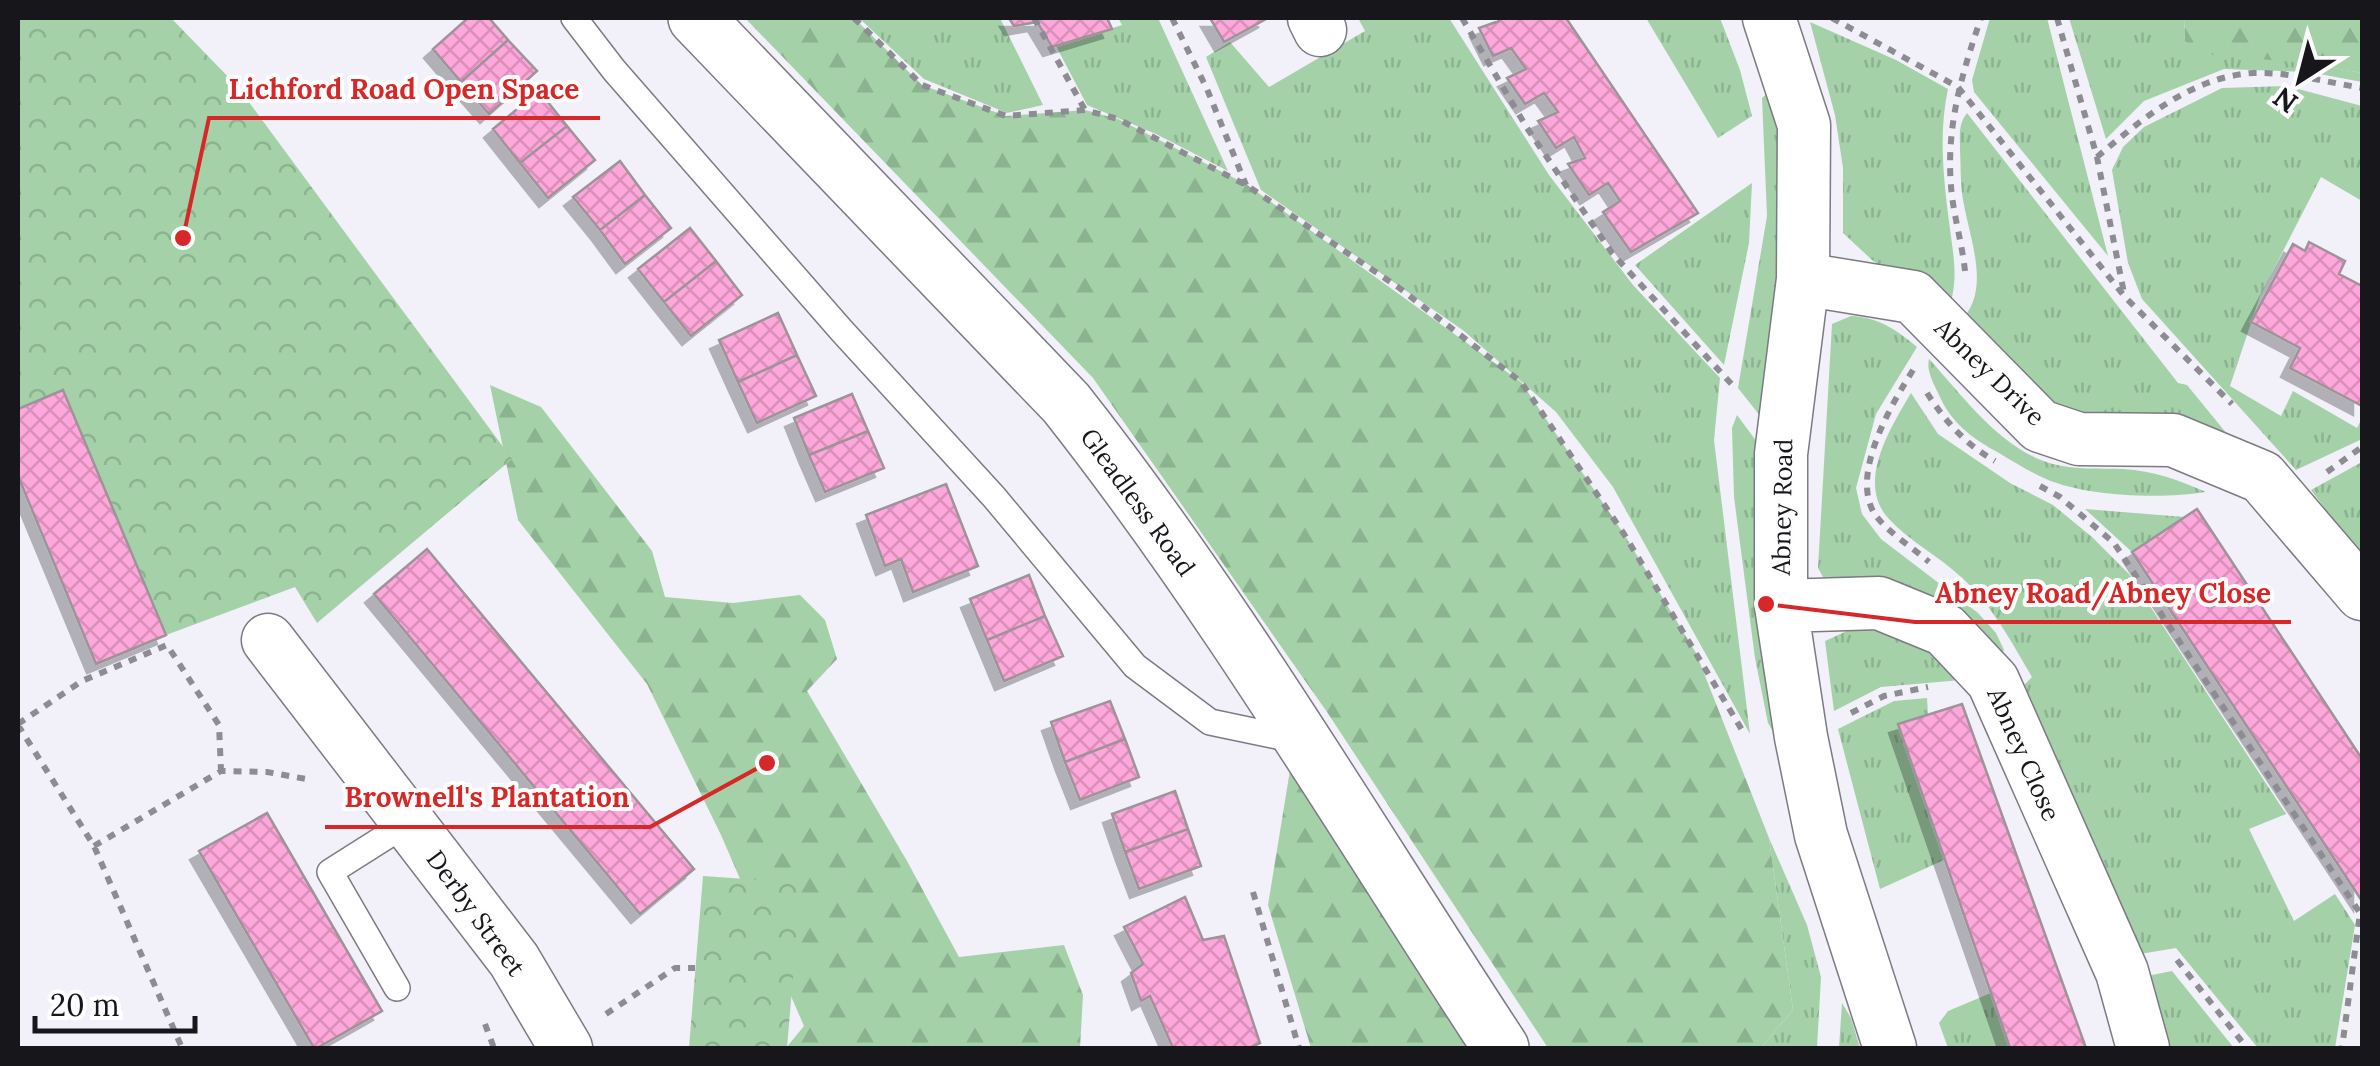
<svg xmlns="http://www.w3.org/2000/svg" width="2380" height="1066" font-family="Lora,serif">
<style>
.grass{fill:url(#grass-tufts)}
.forest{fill:url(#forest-firs)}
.park{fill:url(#park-crowns)}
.building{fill:url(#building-cross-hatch);stroke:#9d9398;stroke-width:2.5;filter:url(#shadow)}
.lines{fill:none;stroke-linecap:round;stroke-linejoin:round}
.service-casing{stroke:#7c7a83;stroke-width:28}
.minor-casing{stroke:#7c7a83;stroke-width:55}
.secondary-casing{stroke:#7c7a83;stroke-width:58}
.path{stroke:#8e8c93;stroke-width:6;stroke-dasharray:8 8;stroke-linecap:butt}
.service{stroke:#fff;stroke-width:25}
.minor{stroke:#fff;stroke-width:52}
.secondary{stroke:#fff;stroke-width:55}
.labels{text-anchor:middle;stroke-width:8;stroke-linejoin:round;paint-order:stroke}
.street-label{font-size:25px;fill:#17161a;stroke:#fefefe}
.leader{fill:none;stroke:#d62828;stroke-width:4}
.callout-dot{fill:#d62828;stroke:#fefefe;stroke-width:4}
.callout-label{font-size:28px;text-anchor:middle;font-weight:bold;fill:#d62828;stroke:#fefefe;stroke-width:8;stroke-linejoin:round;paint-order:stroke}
</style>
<defs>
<pattern id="grass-tufts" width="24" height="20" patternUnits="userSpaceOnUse" patternTransform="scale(2.5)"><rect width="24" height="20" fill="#a4d1a8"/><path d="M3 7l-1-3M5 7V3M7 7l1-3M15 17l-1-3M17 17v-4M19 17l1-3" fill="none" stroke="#8cb390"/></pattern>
<pattern id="forest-firs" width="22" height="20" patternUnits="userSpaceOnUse" patternTransform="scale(2.5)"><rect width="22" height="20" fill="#a4d1a8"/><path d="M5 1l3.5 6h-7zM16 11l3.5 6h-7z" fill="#8cb390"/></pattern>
<pattern id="park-crowns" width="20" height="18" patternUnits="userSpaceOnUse" patternTransform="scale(2.5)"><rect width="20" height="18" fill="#a4d1a8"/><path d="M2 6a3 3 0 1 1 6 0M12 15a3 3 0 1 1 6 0" fill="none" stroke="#8cb390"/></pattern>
<pattern id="building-cross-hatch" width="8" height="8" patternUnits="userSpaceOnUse" patternTransform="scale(2.5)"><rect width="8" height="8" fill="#fea7da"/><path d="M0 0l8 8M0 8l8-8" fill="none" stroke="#d98fba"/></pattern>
<filter id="shadow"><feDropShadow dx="-9" dy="9" stdDeviation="0" flood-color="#0004"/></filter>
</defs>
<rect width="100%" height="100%" fill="#f2f0f9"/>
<path class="grass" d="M859 18H1000L1043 105 1007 113 924 79Z
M1118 18H1158L1228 171 1156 134 1087 105 1056 46 1122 25Z
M1358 18H1449L1549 175 1633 285 1720 378 1714 440 1750 734 1613 487 1556 412 1464 331 1261 190 1206 57 1230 42 1269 87 1365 31Z
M1646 18H1720L1740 70 1752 116 1718 138Z
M1990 18H2047L2108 256 1974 92 1972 80Z
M2069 18H2184L2185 41 2362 73V82L2309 72 2224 69 2144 101 2106 139Z
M1810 22 1896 60 1948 89C1938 135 1944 183 1950 229 1954 260 1959 283 1947 313L1872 260 1843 233V168L1835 115Z
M2287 86 2362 106V201L2321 177 2260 296 2230 386 2281 416 2293 391 2357 428 2362 418V439L2296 470 2142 299 2128 263 2112 170 2123 147 2144 127 2222 88Z
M1770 91 1777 103 1787 193 1761 417 1738 388 1767 216 1762 98Z
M1967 113 2178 383 2187 385 2232 440 2066 421 1958 323C1992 294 1971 243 1964 205 1960 187 1961 168 1960 150 1960 136 1958 124 1967 113Z
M1752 183 1749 243 1724 365 1635 265Z
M1851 316C1878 317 1897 330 1917 347L1876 414 1856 488 1862 514 1881 539 1978 613 1996 633 2004 650 2001 655 1848 582 1823 577 1818 568 1832 324Z
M1929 359C1964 397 2001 450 2053 464 2077 470 2099 468 2123 469 2154 471 2179 480 2206 492 2162 499 2087 497 2046 479 2030 472 2014 462 1999 453 1973 439 1951 423 1939 395 1934 384 1926 371 1929 359Z
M1911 393 1938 434 2010 483 2053 505 2092 537 2129 574 2286 814 2249 829 2294 921 2335 894 2355 925 2335 1048H2258L2176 948 2140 954 2021 688 2032 677C2011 641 1992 605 1961 577 1939 556 1910 542 1889 519 1855 483 1891 427 1911 393Z
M1737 415 1757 442 1779 742 1768 723 1755 658 1734 497 1732 428Z
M2362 462V558L2311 490Z
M2085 509 2184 517 2132 552Z
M1864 629C1910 635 1928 648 1961 680L1881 687 1834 711 1825 641 1847 631Z
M1927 698 1928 715 1898 725 1944 860 1880 889 1838 729 1894 701Z
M1769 838 1807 925 1821 977 1817 1048H1761L1793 1010Z
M2172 971 2234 1048H2166L2147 976Z
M1991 993 2010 1048H1948L1939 1023 1948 1011Z
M1842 1003 1851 1018 1860 1048H1839Z"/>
<path class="forest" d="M745 18H854L922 85 1006 116 1085 110 1118 119 1246 184 1521 382 1624 534 1696 653 1769 838 1793 1010 1761 1048H1548L1327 712 1093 378Z
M2184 18H2362V73L2304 63 2206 54 2185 41Z
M490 385 541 407 652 551 665 597 733 603 800 595 825 620 837 659 807 691 907 861 959 957 1064 945 1083 995 1080 1048H786L804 1026 721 835 647 684 518 520Z
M1292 758 1479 1048H1311L1268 905Z"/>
<path class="park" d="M18 18H171L237 86 512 459 317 623 295 587 166 635 64 390 18 409Z
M703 876 801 883 787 1048H689Z"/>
<path class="building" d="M468 18H489L508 40 461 82 433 49Z
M1009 18H1107L1112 29 1052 47 1037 22 1014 26Z
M1210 18H1268L1224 42Z
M1497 18H1566L1698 213 1631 252 1603 212 1620 201 1608 183 1589 195 1568 164 1585 158 1574 137 1556 148 1538 121 1558 112 1544 93 1525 104 1507 78 1526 69 1511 48 1493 56 1479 28 1499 21Z
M508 40 537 71 489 114 461 82Z
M539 91 567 126 520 163 493 129Z
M567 126 595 160 548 198 520 163Z
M620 161 645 195 600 230 573 197Z
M645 195 671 228 625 264 600 230Z
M690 228 716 261 664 302 638 269Z
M2309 242 2345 261 2339 274 2362 286V406L2290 368 2300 348 2251 322 2293 244 2305 251Z
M716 261 742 295 691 336 664 302Z
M778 313 797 355 738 382 719 340Z
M797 355 816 396 757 423 738 382Z
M63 390 166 635 96 664 18 476V409Z
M852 394 868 431 809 455 794 418Z
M868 431 884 468 825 492 809 455Z
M946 484 978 566 913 592 901 559 885 566 866 515Z
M2197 509 2362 759V901L2132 552Z
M427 549 694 869 640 914 374 594Z
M1029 575 1045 616 987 640 970 599Z
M1045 616 1063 656 1004 681 987 640Z
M1110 701 1125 739 1065 762 1051 722Z
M1962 704 2086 1048H2010L1898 724Z
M1125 739 1139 777 1080 800 1065 762Z
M1175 791 1188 829 1125 852 1112 814Z
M267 813 382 1011 317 1048H314L199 851Z
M1188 829 1201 866 1139 889 1125 852Z
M1185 897 1203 940 1224 936 1260 1043 1249 1048H1173L1150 996 1141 1001 1131 973 1143 964 1124 927Z"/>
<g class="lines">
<defs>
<path id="service" d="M574 18 614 70 842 331 994 497 1135 666 1210 722 1277 736 1296 727
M397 988 330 872 409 822"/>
<path id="minor" d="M1314 18 1320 30
M1769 18 1804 125 1803 279 1781 454V606L1801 737 1821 835 1890 1048
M1803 279 1913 297 2040 426 2079 439 2173 440 2262 477 2362 594
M1781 606 1879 603 1945 630 1993 681 2122 972 2143 1048
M268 640 514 960 566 1048"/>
<path id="secondary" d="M696 18 1066 403C1227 607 1359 832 1501 1048"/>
</defs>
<use href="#service" class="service-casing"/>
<use href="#minor" class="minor-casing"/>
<use href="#secondary" class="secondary-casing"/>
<path class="path" d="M854 18 922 85 1006 116 1085 110 1118 119 1246 185 1398 287 1521 382 1624 534 1742 730
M1034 18 1085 110
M1172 18 1207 89 1246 185
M1462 18 1527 128 1612 253 1736 389
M1832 18 1958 87 2125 297 2232 404
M2057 18 2097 157 2124 293
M2097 157C2142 119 2191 77 2253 73 2289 72 2327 82 2362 88
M1965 271C1962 242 1953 214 1951 186 1946 126 1962 73 1981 18
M1913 370C1892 404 1848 476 1876 516 1889 533 1913 548 1929 562
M1927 393C1945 421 1965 444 1995 461
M2327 472 2362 447
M2040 486 2060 497 2114 543 2360 913 2342 1048
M1851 713 1884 696 1928 687
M18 724 82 681 167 645 219 725 221 771
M18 725 94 846 182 1048
M94 846 221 771 267 772 306 779
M1253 892 1299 1048
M2177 960 2247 1048
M606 1014 675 968H695
M485 1024 494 1048"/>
<use href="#service" class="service"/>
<use href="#minor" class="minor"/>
<use href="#secondary" class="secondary"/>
</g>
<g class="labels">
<g class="street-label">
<text transform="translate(1990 372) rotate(44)" y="9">Abney Drive</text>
<text transform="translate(1138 502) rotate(54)" y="9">Gleadless Road</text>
<text transform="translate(1782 507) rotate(-89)" y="9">Abney Road</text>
<text transform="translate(2024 754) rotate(66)" y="9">Abney Close</text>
<text transform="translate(476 913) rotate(54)" y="9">Derby Street</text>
</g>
</g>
<path class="leader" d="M183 238L209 118H600M1766 604L1915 622H2291M767 763L650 827H325"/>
<g class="callout-dot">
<circle cx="183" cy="238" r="10"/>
<circle cx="1766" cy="604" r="10"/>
<circle cx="767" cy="763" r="10"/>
</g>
<g class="callout-label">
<text x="404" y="99">Lichford Road Open Space</text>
<text x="2103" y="603">Abney Road/Abney Close</text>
<text x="487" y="807">Brownell's Plantation</text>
</g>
<rect width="2380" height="1066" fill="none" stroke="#17161a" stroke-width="40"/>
<g transform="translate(2300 80) rotate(216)" stroke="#fefefe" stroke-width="8" paint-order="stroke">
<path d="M0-8L18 38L0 25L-18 38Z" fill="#17161a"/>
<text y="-15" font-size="28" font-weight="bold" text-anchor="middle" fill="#17161a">N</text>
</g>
<path d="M35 1016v15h160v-15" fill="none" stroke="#17161a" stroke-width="5"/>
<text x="50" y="1016" font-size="30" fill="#17161a" stroke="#fefefe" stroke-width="8" paint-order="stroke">20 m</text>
</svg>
